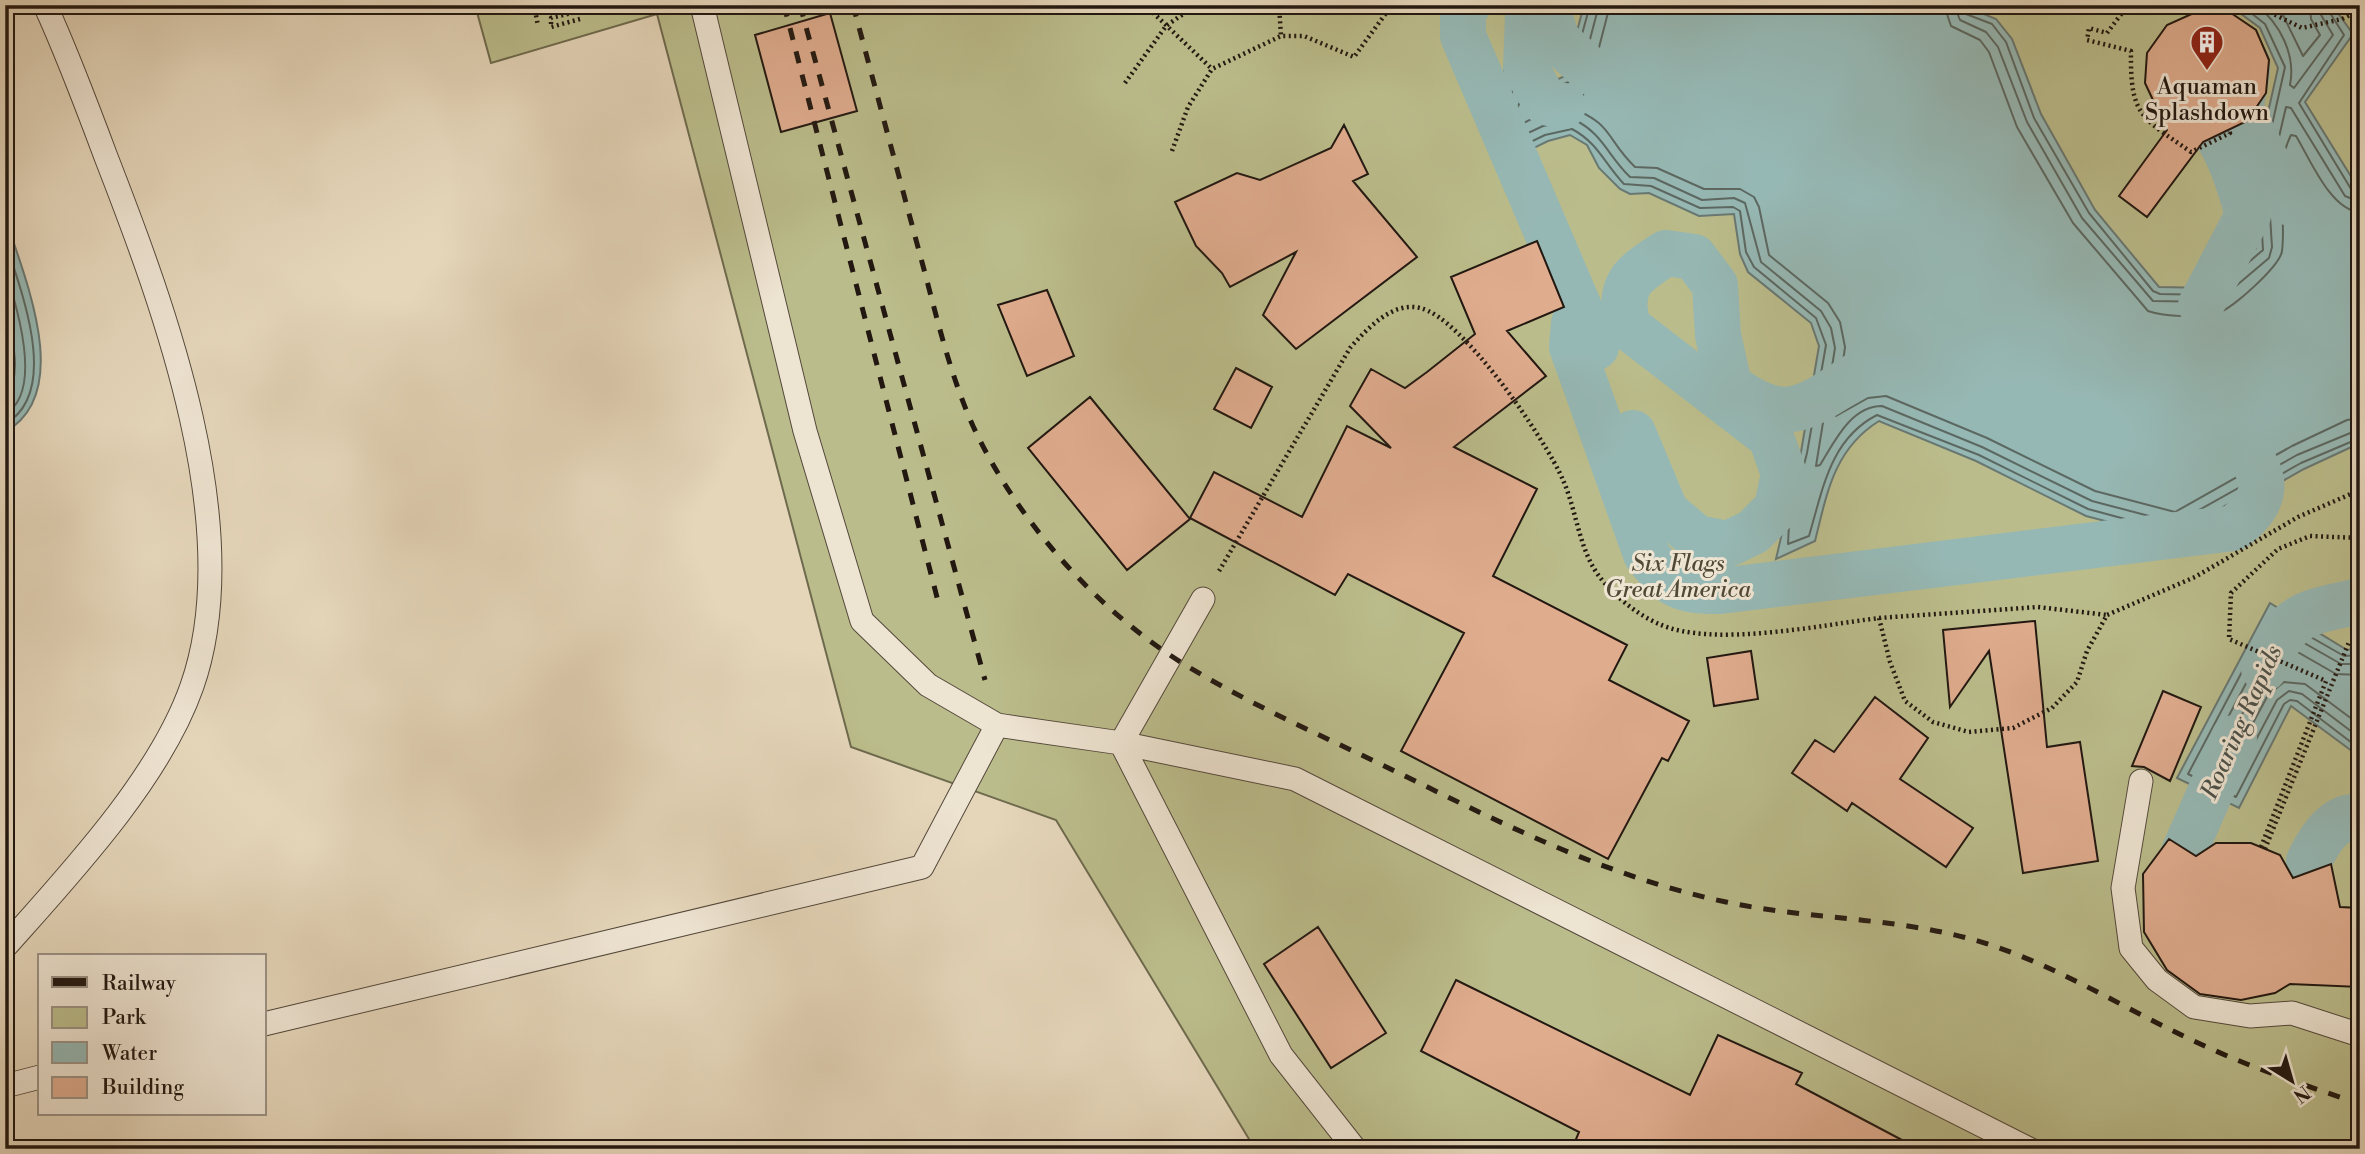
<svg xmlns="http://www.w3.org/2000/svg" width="2365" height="1154" font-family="'Libre Bodoni',serif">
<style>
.green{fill:#bbbc8b;stroke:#6e6a4e;stroke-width:2}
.water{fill:#96b8b4;stroke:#687873;stroke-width:2}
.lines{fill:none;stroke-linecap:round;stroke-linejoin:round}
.shore{stroke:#5c6862;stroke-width:2}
.canal{stroke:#96b8b4;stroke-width:46}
.building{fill:#dfac8e;stroke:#221811;stroke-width:2}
.service-casing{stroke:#53483b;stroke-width:25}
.path{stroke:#221811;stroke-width:4.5;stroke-dasharray:2 3.5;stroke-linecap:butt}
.service{stroke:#eee4d2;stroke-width:23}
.rail{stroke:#221811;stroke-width:5;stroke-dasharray:12 12;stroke-linecap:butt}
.labels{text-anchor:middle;stroke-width:6;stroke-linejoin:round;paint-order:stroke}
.poi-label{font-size:23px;fill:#221811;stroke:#eee4d2}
.park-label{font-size:23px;font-style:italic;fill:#504936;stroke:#eee4d2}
.water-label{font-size:24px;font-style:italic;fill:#4b504a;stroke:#eee4d2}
</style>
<rect width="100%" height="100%" fill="#e5d6ba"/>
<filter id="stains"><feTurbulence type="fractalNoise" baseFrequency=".00286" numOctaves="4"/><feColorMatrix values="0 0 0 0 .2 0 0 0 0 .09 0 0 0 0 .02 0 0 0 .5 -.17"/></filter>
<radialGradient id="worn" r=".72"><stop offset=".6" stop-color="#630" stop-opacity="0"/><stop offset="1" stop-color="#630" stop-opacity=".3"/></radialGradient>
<path class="green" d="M475 5H2360V1149H1255L1056 820 851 747 657 14 491 63Z"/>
<path class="water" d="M1584 5H1962L1996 19 2012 39 2041 114 2095 210 2159 287 2211 288 2256 248 2252 183 2278 68 2260 28 2229 5H2341L2335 9 2353 34 2305 102 2360 191V443L2304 469 2178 540 2086 516 1976 461 1879 421C1834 449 1827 493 1815 541L1776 559 1801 452 1819 346 1811 323 1748 272 1740 254 1734 214 1699 216 1649 193 1630 194 1620 189 1599 168 1587 145 1570 135 1548 141 1499 165 1483 118 1512 52 1545 85 1565 76Z
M5 217C24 276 75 393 5 432Z
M2270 603 2347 650 2360 648V757L2291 706 2239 808 2177 778Z"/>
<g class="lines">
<path class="shore" d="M1590 5 1569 82 1543 91 1518 67 1513 68 1491 118 1502 151 1506 154 1545 135 1572 129C1598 143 1604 163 1624 184L1651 186 1700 208 1733 207 1740 211 1746 252 1754 267 1816 318 1826 345 1807 453 1789 524 1788 544 1809 536C1823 489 1830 439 1877 415L1979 455 2088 509 2177 533 2301 463 2360 438
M1599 5 1578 85 1545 100 1534 96 1521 82H1517L1500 118 1507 139 1511 141 1543 126 1575 120C1603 134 1608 156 1630 177L1654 178 1702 200 1734 198 1745 203 1761 262 1821 311 1831 328 1835 348 1816 466 1820 465C1834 443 1850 406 1882 406L1982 447 2092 501 2176 523 2297 455 2360 429
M1610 5 1589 86 1583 95 1569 103V107C1614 124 1605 138 1635 167L1657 168 1704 189H1740L1754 197 1759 207 1769 255 1828 303 1840 322 1845 347 1836 416 1868 398 1886 396 1987 438 2095 491 2175 512 2292 446 2347 420 2360 418
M1944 5 1951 26 1980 40 1989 52 2017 127 2073 223 2148 311C2165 317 2200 318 2218 313 2232 309 2280 266 2282 251 2287 212 2272 173 2291 135L2296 136C2310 159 2331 211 2360 212
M1954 5 1960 20 1986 32 1998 47 2027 122 2082 218 2153 301 2217 302 2269 258 2272 247 2268 184 2286 107 2291 108 2345 196 2360 202
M1963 5 1966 14 1992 24 2006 42 2034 118 2089 213 2153 291 2160 294 2210 295 2263 250 2259 183 2285 67 2265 24 2241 5
M2256 5C2280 23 2296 55 2290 85L2294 88 2333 35 2321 15 2320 5
M2273 5 2282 13 2303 56 2320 35 2311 19 2310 5
M2330 5V13L2344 35 2299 103 2351 189 2360 193
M1521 100 1541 114 1516 127 1512 119Z
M5 241C20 288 62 392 5 424
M5 270C16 303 44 392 5 414
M5 305C11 335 24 374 5 400
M2360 655 2344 656 2272 615 2188 774 2236 797 2284 704 2290 700 2297 701 2360 749
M2360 664H2341L2276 627 2200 770 2232 785 2277 700 2289 691 2302 694 2360 738
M2360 675 2336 674 2280 642 2215 766 2228 770 2268 695 2284 682 2305 684 2360 725"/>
<path class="canal" d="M1468 5 1463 11V36L1596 347
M1546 5 1557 40 1593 73 1622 69 1649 41 1655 5
M1528 15 1526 68 1545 102 1563 106
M2247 62C2249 80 2239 95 2242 112L2287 202
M2174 94C2184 106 2197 110 2207 121 2229 149 2239 182 2248 215L2201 305
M1574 323 1572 347 1646 554C1671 587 1680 591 1720 591L2234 528C2269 501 2271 474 2237 444
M1633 433 1666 512 1697 538 1728 544 1753 532 1777 508 1784 474 1771 437 1628 327C1617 284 1632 275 1666 253L1694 257 1715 285 1718 335 1729 385C1788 430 1807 406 1862 372
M2264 669C2289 612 2302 614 2360 601
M2184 852 2234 738
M2309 861C2318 842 2334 814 2360 817"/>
</g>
<path class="building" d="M2228 11 2256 30 2269 60 2266 93 2247 121 2203 142 2147 217 2119 196 2167 130 2145 83 2147 53 2167 25 2196 12Z
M830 13 857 111 781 132 755 35Z
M1344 125 1368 174 1353 181 1417 257 1296 349 1263 315 1296 252 1230 287 1222 273 1196 246 1175 202 1237 173 1260 180 1331 148Z
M1537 241 1564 307 1507 331 1546 376 1454 447 1537 489 1493 576 1627 645 1609 680 1689 721 1668 761 1662 758 1608 859 1401 751 1464 633 1348 574 1335 595 1190 518 1214 472 1302 517 1347 426 1391 448 1350 406 1371 369 1405 388 1427 372 1475 334 1451 277Z
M1047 290 1074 356 1027 376 998 305Z
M1236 368 1272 387 1251 428 1214 409Z
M1090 397 1190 519 1127 570 1028 448Z
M2035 621 2047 747 2080 742 2098 861 2023 873 1989 651 1950 707 1943 630Z
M1751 651 1758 699 1714 706 1707 658Z
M2163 691 2201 707 2170 781 2144 767 2132 766Z
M1875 697 1928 738 1900 779 1973 828 1946 867 1852 803 1847 811 1792 773 1815 740 1834 752Z
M2169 839 2196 856 2216 843H2251L2280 855 2293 878 2331 864 2340 907 2360 908V987L2290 984 2275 993 2241 1000 2200 994 2167 970 2144 932 2143 874Z
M1318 927 1386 1033 1331 1068 1264 964Z
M1456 980 1690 1095 1718 1035 1802 1073 1796 1084 1919 1149H1572L1579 1132 1421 1051Z"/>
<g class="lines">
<defs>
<path id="service" d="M702 5 805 431 862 621 928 685 997 725 1121 743 1295 779 2029 1149
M1203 599 1121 743 1281 1055 1355 1149
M2141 781 2123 888 2131 948 2157 980 2194 1007 2250 1016 2292 1013 2360 1035
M5 947C70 874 160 778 192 686 247 528 164 306 106 157 87 106 68 55 45 5
M264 1024 922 867 997 725
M5 1086 40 1077"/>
</defs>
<use href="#service" class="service-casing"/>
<path class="path" d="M592 5 593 9
M1145 5 1212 69
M1279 5 1281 36
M2061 5H2071
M2128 5 2107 33 2089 28 2087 40 2131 51C2130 116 2141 117 2191 152L2230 133 2229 130
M2255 5 2302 28 2342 19 2360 10
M535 10 538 26
M580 19 551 27V18L584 10 583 5
M1125 83 1166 26 1196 5
M1172 151 1188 107 1212 69 1281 36H1304L1354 57 1392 5
M1219 571 1350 348C1366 330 1392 301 1420 308 1462 317 1546 440 1563 480 1575 507 1578 539 1592 565 1604 588 1635 614 1659 624 1712 648 1821 625 1879 618L1890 662 1905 701 1933 722 1969 732 2013 728 2052 708 2077 682 2087 651 2107 615 2195 577 2298 517 2360 490
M1879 618 2038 607 2107 615
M2261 847 2326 681 2229 639 2231 593 2278 549 2310 536 2360 538
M2265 849 2349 642 2360 640"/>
<use href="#service" class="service"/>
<path class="rail" d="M784 5 939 605
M800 5 985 680
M853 5C875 87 897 169 919 251 935 309 948 370 973 426 1017 521 1097 611 1187 666 1256 708 1332 740 1405 776 1511 828 1609 877 1726 902 1805 919 1888 917 1967 938 2051 960 2128 1012 2207 1047 2257 1070 2308 1086 2360 1104"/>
</g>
<defs>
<symbol id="building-pin" viewBox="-11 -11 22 30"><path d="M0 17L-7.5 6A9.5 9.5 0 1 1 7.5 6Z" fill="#8f2418" stroke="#eee4d2"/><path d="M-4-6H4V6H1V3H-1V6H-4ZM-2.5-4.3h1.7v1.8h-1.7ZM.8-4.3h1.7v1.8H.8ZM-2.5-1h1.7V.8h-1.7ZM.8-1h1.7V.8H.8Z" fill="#fff"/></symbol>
</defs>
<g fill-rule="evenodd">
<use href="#building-pin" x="2188" y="23" width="38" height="52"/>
</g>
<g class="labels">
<g class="poi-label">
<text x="2207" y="94">Aquaman<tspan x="2207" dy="26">Splashdown</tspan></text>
</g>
<g class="park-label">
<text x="1678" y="571">Six Flags<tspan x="1678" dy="26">Great America</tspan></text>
</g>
<g class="water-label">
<text transform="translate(2241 722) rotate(-66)" y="8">Roaring Rapids</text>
</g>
</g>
<rect width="2365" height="1154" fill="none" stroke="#e5d6ba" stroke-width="28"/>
<rect x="7" y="7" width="2351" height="1140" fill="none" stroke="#221811" stroke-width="3.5"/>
<rect x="14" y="14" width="2337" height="1126" fill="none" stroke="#221811" stroke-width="2"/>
<rect x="38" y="954" width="228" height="161" fill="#eee4d2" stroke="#9c9285" stroke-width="2"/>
<rect x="52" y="977" width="35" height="10" fill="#221811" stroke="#9c9285" stroke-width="2"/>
<text x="102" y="990" font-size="21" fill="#221811">Railway</text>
<rect x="52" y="1007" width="35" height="21" fill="#bbbc8b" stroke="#9c9285" stroke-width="2"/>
<text x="102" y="1024" font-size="21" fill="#221811">Park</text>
<rect x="52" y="1042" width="35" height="21" fill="#96b8b4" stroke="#9c9285" stroke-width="2"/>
<text x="102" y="1060" font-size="21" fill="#221811">Water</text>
<rect x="52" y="1077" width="35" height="21" fill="#dfac8e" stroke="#9c9285" stroke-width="2"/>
<text x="102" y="1094" font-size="21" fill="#221811">Building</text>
<g transform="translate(2292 1081) rotate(143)" stroke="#eee4d2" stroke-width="5" paint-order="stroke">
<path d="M0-5L12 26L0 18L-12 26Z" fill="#221811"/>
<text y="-10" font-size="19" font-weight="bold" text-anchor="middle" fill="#221811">N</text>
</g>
<rect width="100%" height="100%" filter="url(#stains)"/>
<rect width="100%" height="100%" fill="url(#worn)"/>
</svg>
